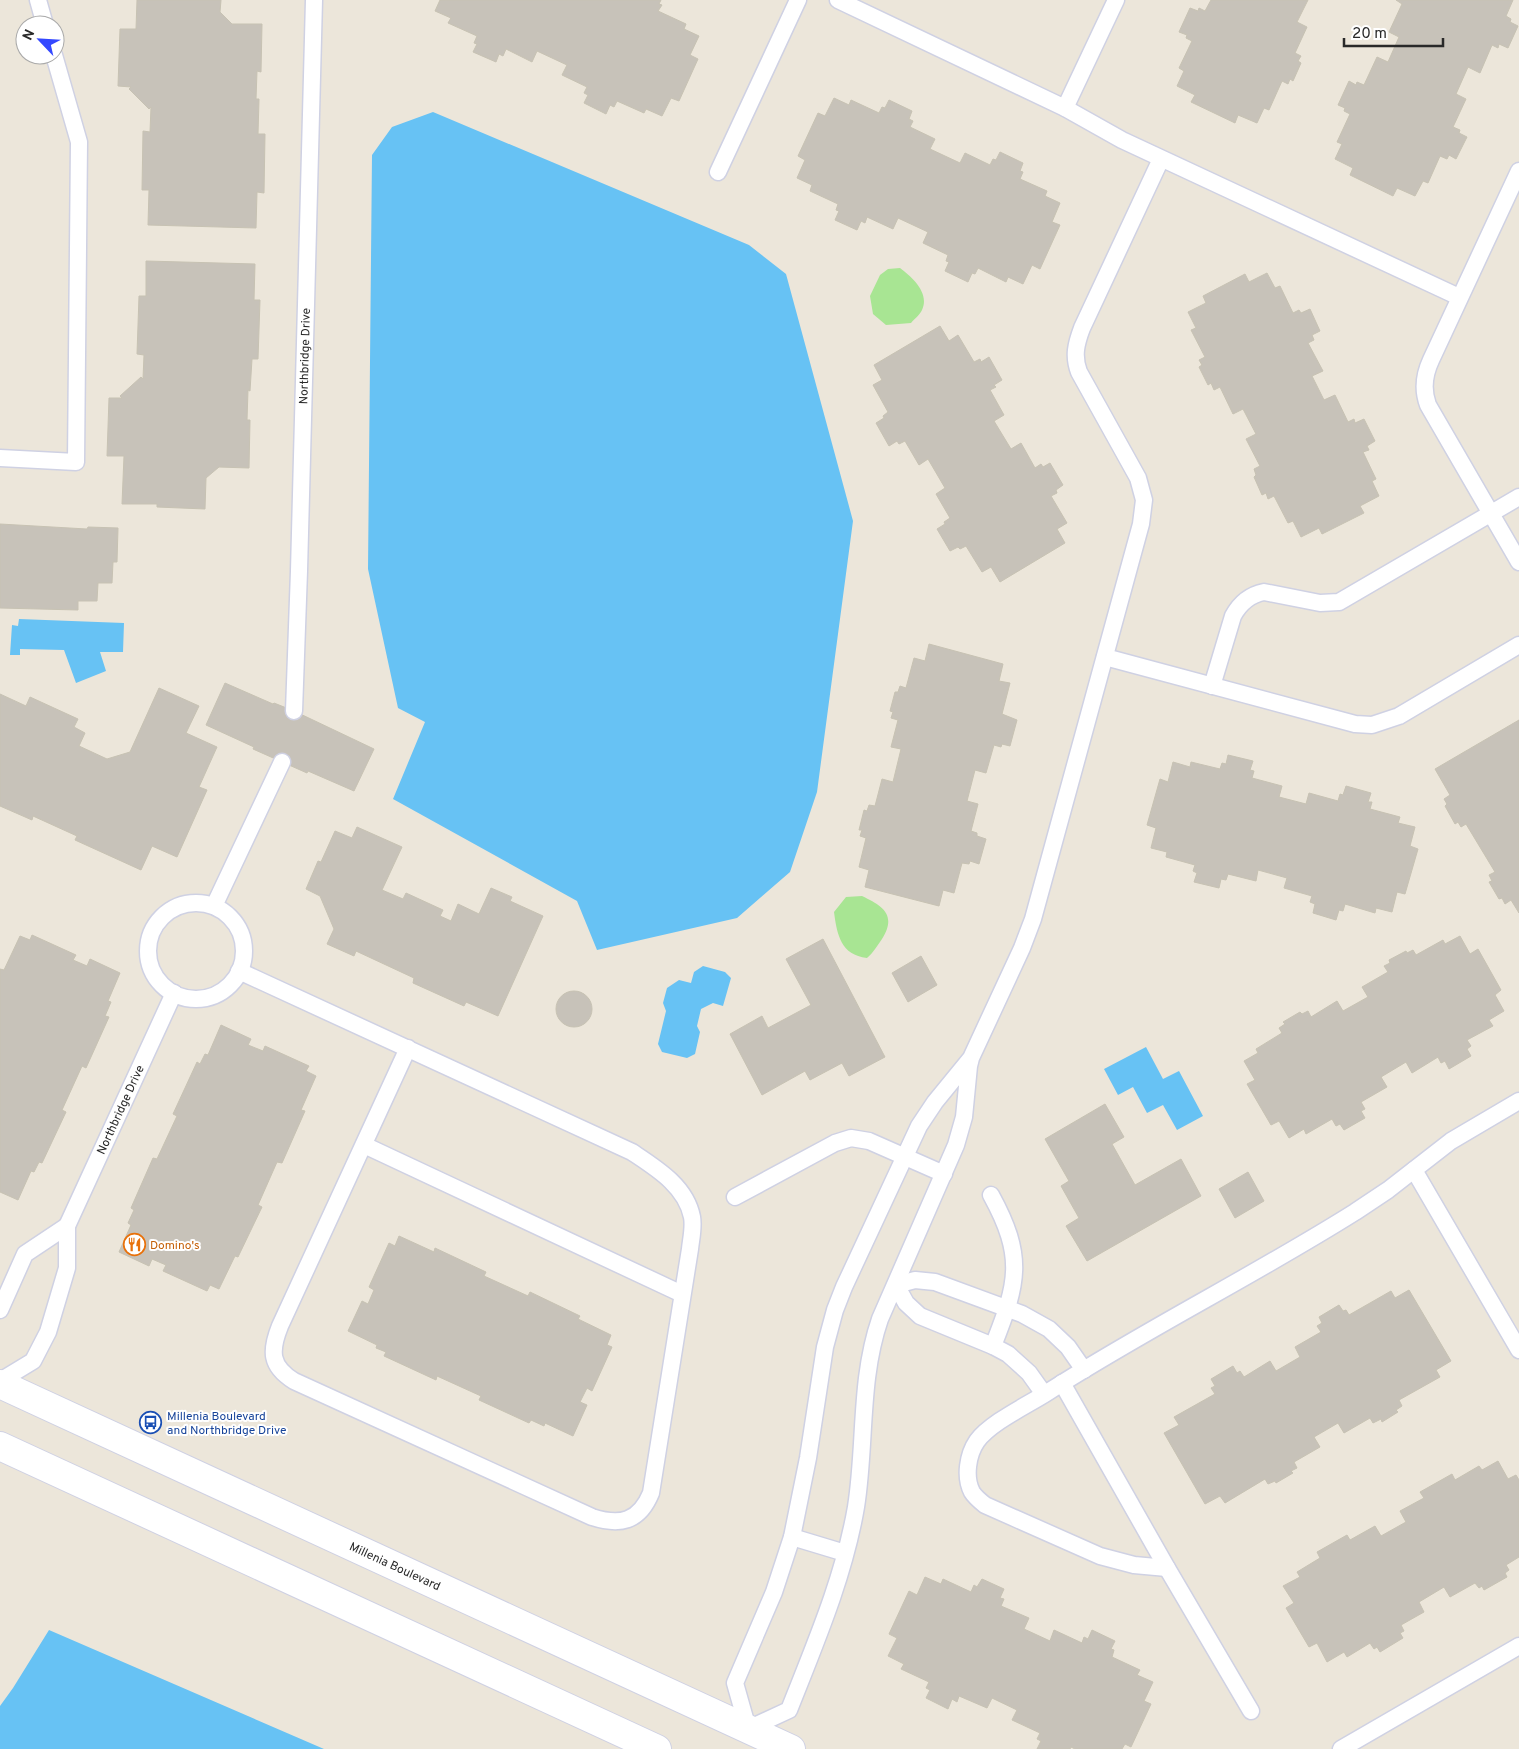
<svg xmlns="http://www.w3.org/2000/svg" width="1519" height="1749" font-family="Overpass,sans-serif">
<style>
.green{fill:#a8e593}
.water{fill:#67c2f4}
.building{fill:#c7c2b9;stroke:#c7c2b3}
.lines{fill:none;stroke-linecap:round;stroke-linejoin:round}
.service-casing{stroke:#cfd1e3;stroke-width:19}
.tertiary-casing{stroke:#cfd1e3;stroke-width:30}
.service{stroke:#fff;stroke-width:16}
.tertiary{stroke:#fff;stroke-width:28}
.labels{text-anchor:middle;stroke-width:4;stroke-linejoin:round;paint-order:stroke}
.street-label{font-size:12px;fill:#292929;stroke:#fff}
.food-label{font-size:12px;fill:#c56008;stroke:#fff;text-anchor:start}
.transit-label{font-size:12px;fill:#164399;stroke:#fff;text-anchor:start}
</style>
<rect width="100%" height="100%" fill="#ece6da"/>
<path class="green" d="M900 268C912 277 930 293 922 310 920 315 914 319 911 323L886 325 873 314 870 296 880 275 888 269Z
M862 896C883 906 897 915 882 939 877 946 873 953 867 958 841 955 837 935 834 912L846 897Z"/>
<path class="water" d="M433 112 749 245 786 274 853 521 817 792 790 872 737 918 597 950 577 901 393 799 425 722 398 708 368 569 372 155 392 127Z
M19 619 124 623 123 652H100L106 671 76 683 64 650 20 649V655H10L12 625 18 626Z
M703 966 725 972 731 978 723 1006 713 1003 701 1009 697 1026 700 1032 695 1054 687 1058 662 1052 658 1044 666 1011 663 1003 667 988 679 980 691 983 694 972Z
M1146 1047 1163 1079 1179 1071 1203 1116 1177 1130 1163 1105 1147 1113 1133 1087 1118 1095 1104 1069Z
M49 1630 324 1749H0V1706L13 1688Z"/>
<path class="building" d="M137 0H221L220 12 232 24H262L261 72 257 71 256 99H259L258 134H265L264 193 257 192 256 228 148 225 149 190H142L143 131 150 132 151 107 149 109 129 89 131 87 118 86 120 29H136Z
M440 0H661L659 4 662 5 658 11 686 24 684 29 699 36 690 55 698 59 679 101 671 98 662 116 646 109 644 113 617 101 614 107 610 105 606 114 584 103 588 95 584 93 587 87 562 75 567 65 537 51 532 62 506 49 503 56 499 54 496 62 473 52 477 44 474 43 477 36 448 23 451 18 435 11Z
M1211 0H1308L1297 22 1307 27 1295 53 1301 56 1298 61 1301 63 1293 81 1290 79 1288 84 1282 81 1269 110 1264 108 1257 123 1238 115 1235 123 1191 102 1195 95 1177 86 1184 71 1179 68 1192 41 1186 38 1187 35 1179 32 1190 8 1198 11 1199 8 1205 11Z
M1396 0H1513L1506 16 1511 19 1510 22 1518 26 1508 48 1499 44 1498 48 1492 45 1480 73 1468 67 1456 94 1466 99 1453 127 1460 130 1459 133 1467 137 1456 159 1449 155 1447 159 1440 156 1428 183 1423 181 1415 196 1397 188 1393 196 1350 175 1353 168 1335 159 1342 144 1337 142 1350 114 1344 111 1345 108 1338 105 1349 81 1356 85 1357 82 1364 85 1377 57 1388 62 1399 37 1389 32 1402 4Z
M834 98 849 105 851 100 879 113 882 107 885 108 889 100 912 111 909 119 913 121 910 127 935 139 930 149 960 163 965 153 990 165 993 159 996 160 1000 152 1023 163 1020 171 1023 172 1020 179 1047 191 1045 196 1060 203 1052 222 1060 225 1040 269 1032 265 1023 284 1008 277 1006 282 978 268 975 274 972 273 968 282 945 271 949 262 946 261 948 255 923 243 928 232 898 218 893 229 867 217 865 223 861 221 857 230 835 220 839 211 836 210 838 204 810 191 812 185 797 178 805 160 798 156 818 113 825 116Z
M146 261 255 264 254 300H260L258 359H252L250 391 248 390 247 420H250L249 468 219 467 206 478 205 509 157 507V504H122L124 456H107L109 398H122L120 396 141 377 143 379 144 355 137 354 139 296H146Z
M1267 273 1275 288 1280 286 1293 313 1299 310 1301 313 1310 309 1320 331 1312 335 1314 340 1308 343 1323 371 1312 376 1324 400 1335 395 1348 422 1354 419 1355 423 1364 419 1375 441 1367 446 1369 450 1363 452 1376 479 1372 481 1379 496 1360 506 1364 513 1322 534 1319 528 1301 537 1293 521 1288 523 1274 496 1268 499 1266 493 1262 495 1254 477 1256 475 1254 469 1260 466 1246 439 1256 434 1243 409 1233 414 1220 387 1214 390 1211 383 1208 385 1199 367 1202 365 1199 360 1205 357 1191 330 1196 328 1188 312 1206 303 1203 296 1245 274 1249 282Z
M940 326 949 341 958 335 974 362 980 359 981 362 989 357 1002 380 994 385 996 387 990 390 1004 415 994 421 1011 449 1021 443 1035 468 1041 464 1043 467 1050 463 1063 485 1056 490 1057 493 1051 496 1067 523 1057 529 1065 543 1000 582 991 567 982 572 966 546 960 549 958 547 950 551 937 529 945 524 944 522 950 518 936 494 945 488 928 459 919 465 905 441 899 444 897 441 889 446 876 423 884 418 883 416 888 412 873 385 882 380 874 365Z
M0 524 87 529 88 527 118 528 117 562H113L112 583H98L97 601H78V610L0 608Z
M929 644 1003 664 999 681 1010 683 1002 714 1017 720 1010 746 1002 744 1001 747 994 745 986 773 975 770 967 801 978 804 971 831 977 833V836L986 839 979 864 970 861 969 864 962 863 954 893 943 890 939 906 865 887 869 870 859 867 866 838 860 836 862 830H859L864 810 867 811 869 805 875 806 882 779 893 782 901 749 891 747 898 720 891 718 893 712 890 711 895 692H898L900 686 906 688 914 658 925 661Z
M225 683 273 704 274 703 294 711 374 749 354 791 308 771 307 773 253 749 254 747 206 725Z
M159 688 199 706 186 733 217 747 199 787 207 790 177 857 152 846 141 870 75 840 77 836 33 816 32 820 0 806V694L26 706 30 697 78 719 74 727 85 733 79 746 107 759 130 752Z
M1519 720V913L1511 900 1505 904 1502 898 1499 899 1489 882 1492 881 1489 875 1495 872 1466 824 1461 827 1458 822 1455 824 1445 806 1447 804 1444 799 1450 795 1435 769Z
M1228 755 1253 761 1250 770 1254 771 1252 778 1282 786 1279 797 1306 804 1309 793 1338 801 1340 794 1343 795 1346 786 1371 793 1368 802H1372L1370 809 1400 817 1398 823 1415 827 1410 846 1418 849 1405 894 1397 892 1392 912 1376 908 1375 913 1345 904 1343 911 1339 910 1336 920 1313 913 1315 904 1310 902 1312 896 1284 888 1287 878 1258 870 1256 881 1228 874 1226 880 1221 879 1219 888 1194 882 1197 873 1193 871 1195 865 1166 857 1167 852 1151 848 1156 828 1147 825 1160 779 1168 782 1173 762 1190 767 1191 762 1220 769 1222 763 1226 764Z
M357 827 402 847 382 890 403 899 406 893 443 910 440 916 451 921 458 904 479 914 491 888 512 897 510 901 543 916 498 1016 466 1002 464 1006 413 983 414 978 356 951 354 956 327 944 334 929 320 896 306 889 318 861 321 862 335 831 352 838Z
M32 935 76 955 73 960 87 966 90 959 120 973 108 1001 111 1002 105 1016 109 1017 86 1068 82 1066 62 1110 66 1112 42 1163 39 1162 34 1172 31 1171 18 1200 0 1192V969L4 970 20 936 30 940Z
M1460 936 1470 954 1478 949 1501 990 1495 995 1504 1011 1489 1020 1493 1026 1467 1040 1471 1046 1467 1049 1471 1056 1449 1069 1445 1061 1441 1063 1438 1057 1412 1073 1406 1062 1381 1077 1387 1087 1361 1102 1365 1109 1361 1111 1365 1118 1344 1130 1340 1124 1336 1126 1332 1119 1306 1134 1304 1129 1289 1138 1279 1121 1271 1125 1247 1084 1255 1080 1244 1061 1258 1053 1256 1049 1282 1033 1279 1028 1285 1024 1283 1022 1300 1012 1302 1014 1308 1011 1311 1017 1337 1001 1343 1011 1368 997 1362 987 1388 972 1384 966 1390 963 1389 960 1406 951 1407 953 1413 950 1416 955 1443 940 1445 944Z
M823 939 885 1057 849 1076 842 1063 810 1080 805 1071 762 1095 730 1034 762 1016 768 1028 811 1005 786 959Z
M921 956 937 985 908 1002 892 973Z
M556 1009a18 18 0 1 1 36 0a18 18 0 1 1-36 0Z
M221 1025 251 1039 248 1045 263 1051 265 1046 309 1066 306 1071 316 1076 301 1110 305 1111 282 1163 277 1162 258 1205 262 1207 238 1257 235 1256 219 1289 210 1285 207 1291 163 1271 166 1265 152 1259 149 1266 119 1252 131 1225 128 1223 134 1210 131 1208 153 1158 157 1159 177 1116 173 1114 197 1062 200 1064 205 1054 208 1055Z
M1105 1104 1124 1137 1112 1144 1135 1185 1181 1159 1201 1196 1087 1261 1066 1226 1079 1218 1061 1186 1069 1181 1045 1139Z
M1248 1172 1264 1201 1235 1218 1219 1189Z
M399 1236 434 1252 435 1248 486 1272 484 1276 528 1296 530 1292 580 1316 578 1319 611 1335 607 1345 612 1347 592 1391 587 1388 580 1402 587 1405 573 1436 545 1423 544 1426 531 1420 529 1423 479 1400 481 1396 437 1376 436 1380 384 1356 386 1352 376 1348 377 1345 348 1331 362 1301 368 1304 374 1290 369 1287 389 1243 395 1246Z
M1409 1290 1451 1361 1436 1370 1440 1377 1399 1400 1402 1406 1396 1410 1398 1412 1382 1422 1381 1419 1373 1423 1370 1418 1344 1433 1338 1423 1314 1437 1320 1447 1294 1462 1297 1468 1291 1471 1293 1473 1276 1483 1275 1481 1268 1484 1265 1479 1225 1503 1220 1496 1205 1504 1164 1433 1179 1425 1174 1417 1215 1394 1211 1388 1215 1386 1211 1379 1233 1366 1237 1373 1240 1371 1244 1377 1270 1361 1276 1371 1300 1357 1295 1347 1321 1332 1317 1326 1322 1323 1319 1317 1339 1305 1343 1311 1346 1310 1349 1315 1391 1291 1395 1298Z
M1498 1461 1508 1479 1516 1475 1519 1480V1557L1506 1565 1509 1570 1505 1573 1507 1577 1484 1590 1482 1586 1479 1588 1475 1583 1450 1597 1444 1587 1419 1602 1424 1612 1401 1625 1404 1631 1400 1633 1403 1638 1380 1652 1377 1647 1374 1649 1370 1643 1347 1657 1344 1652 1327 1662 1317 1643 1309 1647 1286 1608 1294 1603 1283 1586 1300 1577 1297 1572 1320 1558 1317 1552 1347 1535 1350 1540 1375 1526 1381 1536 1406 1522 1400 1511 1424 1498 1420 1492 1452 1474 1455 1480 1479 1466 1482 1470Z
M925 1577 941 1584 943 1579 971 1592 974 1585 977 1587 982 1579 1004 1589 1000 1598 1004 1599 1001 1606 1029 1618 1024 1629 1050 1641 1054 1630 1082 1643 1084 1637 1088 1639 1092 1630 1115 1641 1111 1649 1114 1650 1112 1657 1140 1670 1137 1675 1153 1682 1144 1701 1151 1704 1131 1747 1125 1744 1122 1749H1075L1071 1747 1070 1749H1037L1041 1741 1037 1739 1040 1733 1012 1720 1017 1710 992 1698 987 1708 959 1696 957 1702 952 1699 948 1709 926 1698 930 1690 926 1688 929 1682 901 1669 904 1664 888 1656 897 1638 889 1634 909 1591 917 1595Z"/>
<g class="lines">
<defs>
<g id="service">
<path d="M38 0 45 25"/>
<path d="M838 0 1065 108 1122 140 1459 297"/>
<path d="M1065 108 1116 0"/>
<path d="M1519 171 1431 360C1424 375 1422 389 1428 405L1519 562"/>
<path d="M718 172 798 0"/>
<path d="M0 458 76 462 79 142 54 55"/>
<path d="M1105 657 1355 724 1372 725 1399 716 1519 645"/>
<path d="M1212 686 1233 616C1240 603 1249 595 1264 592L1320 603 1339 602 1519 497"/>
<path id="s1" d="M294 711 299 571 314 0"/>
<circle cx="196" cy="951" r="48"/>
<path d="M214 906 282 762"/>
<path d="M239 971 632 1152C656 1168 686 1186 692 1217 694 1227 691 1239 690 1249L651 1493C639 1522 620 1526 592 1517L294 1381C270 1366 270 1351 280 1326L408 1048"/>
<path d="M971 1058 935 1102 919 1126 844 1287 835 1310 825 1347 808 1458 792 1537 774 1592 735 1683 748 1729 789 1710C815 1644 844 1577 856 1507 866 1444 859 1380 880 1319L956 1145 964 1117 969 1066 971 1058 1022 948 1033 919 1141 524 1144 500 1138 478 1079 372C1073 356 1076 344 1082 328L1161 159"/>
<path d="M364 1145 682 1294"/>
<path d="M1414 1170 1519 1350"/>
<path d="M991 1195C1025 1257 1018 1283 993 1346"/>
<path d="M735 1197 835 1143 851 1138 869 1141 944 1174"/>
<path d="M0 1310 25 1254 67 1226"/>
<path id="s2" d="M0 1381 33 1361 48 1332 67 1268V1226L174 993"/>
<path d="M1062 1383 1167 1568 1251 1711"/>
<path d="M1044 1394 1029 1373 1008 1354 993 1346 920 1316 906 1303 896 1285 915 1280 935 1282 1022 1314 1049 1329 1068 1347 1084 1370"/>
<path d="M792 1537 845 1553"/>
<path d="M1167 1568 1134 1565 1100 1556 985 1505C980 1501 975 1497 972 1492 964 1477 968 1454 977 1441 991 1422 1028 1405 1048 1392 1148 1328 1255 1275 1355 1212L1388 1190 1451 1141 1519 1101"/>
<path d="M1341 1749 1519 1646"/>
</g>
<g id="tertiary">
<path id="s3" d="M0 1384 791 1749"/>
<path d="M0 1446 657 1749"/>
</g>
</defs>
<use href="#service" class="service-casing"/>
<use href="#tertiary" class="tertiary-casing"/>
<use href="#service" class="service"/>
<use href="#tertiary" class="tertiary"/>
</g>
<defs>
<symbol id="restaurant-ring" viewBox="-11 -11 22 22"><circle r="9.5" fill="#fff" stroke="#e8710a" stroke-width="1.5"/><path d="M-5-6h1v4h1v-4h1v4h1v-4h1v5L-1.5 .5V6h-2V.5L-5-1ZM5-6V6H3V1.5H1.5Q1.5-4 5-6Z" fill="#e8710a"/></symbol>
<symbol id="bus-ring" viewBox="-11 -11 22 22"><circle r="9.5" fill="#fff" stroke="#1a4fb4" stroke-width="1.5"/><path d="M-5-6H5V4H4V6H2V4H-2V6H-4V4H-5ZM-3.5-4V0h7V-4ZM-3.5 1.2v1.5H-2V1.2ZM2 1.2v1.5H3.5V1.2Z" fill="#1a4fb4"/></symbol>
</defs>
<g fill-rule="evenodd">
<use href="#restaurant-ring" x="122" y="1232" width="25" height="25"/>
<use href="#bus-ring" x="138" y="1410" width="25" height="25"/>
</g>
<g class="labels">
<g class="street-label">
<text dy="4" stroke="none"><textPath href="#s1" startOffset="355">Northbridge Drive</textPath></text>
<text dy="4" stroke="none"><textPath href="#s2" startOffset="308">Northbridge Drive</textPath></text>
<text dy="4" stroke="none"><textPath href="#s3" startOffset="435">Millenia Boulevard</textPath></text>
</g>
<g class="food-label">
<text x="150" y="1249">Domino's</text>
</g>
<g class="transit-label">
<text x="167" y="1420">Millenia Boulevard<tspan x="167" dy="14">and Northbridge Drive</tspan></text>
</g>
</g>
<g transform="translate(40 40) rotate(295)"><circle r="24" fill="#ffffff" stroke="#a9a9a9"/>
<path d="M0-4L9 19L0 12L-9 19Z" fill="#3448ff"/>
<text y="-8" font-size="14" font-weight="bold" text-anchor="middle" fill="#292929">N</text>
</g>
<path d="M1344 38v8h99v-8" fill="none" stroke="#292929" stroke-width="2.5"/>
<text x="1352" y="38" font-size="15" fill="#292929" stroke="#ffffff" stroke-width="4" paint-order="stroke">20 m</text>
</svg>
